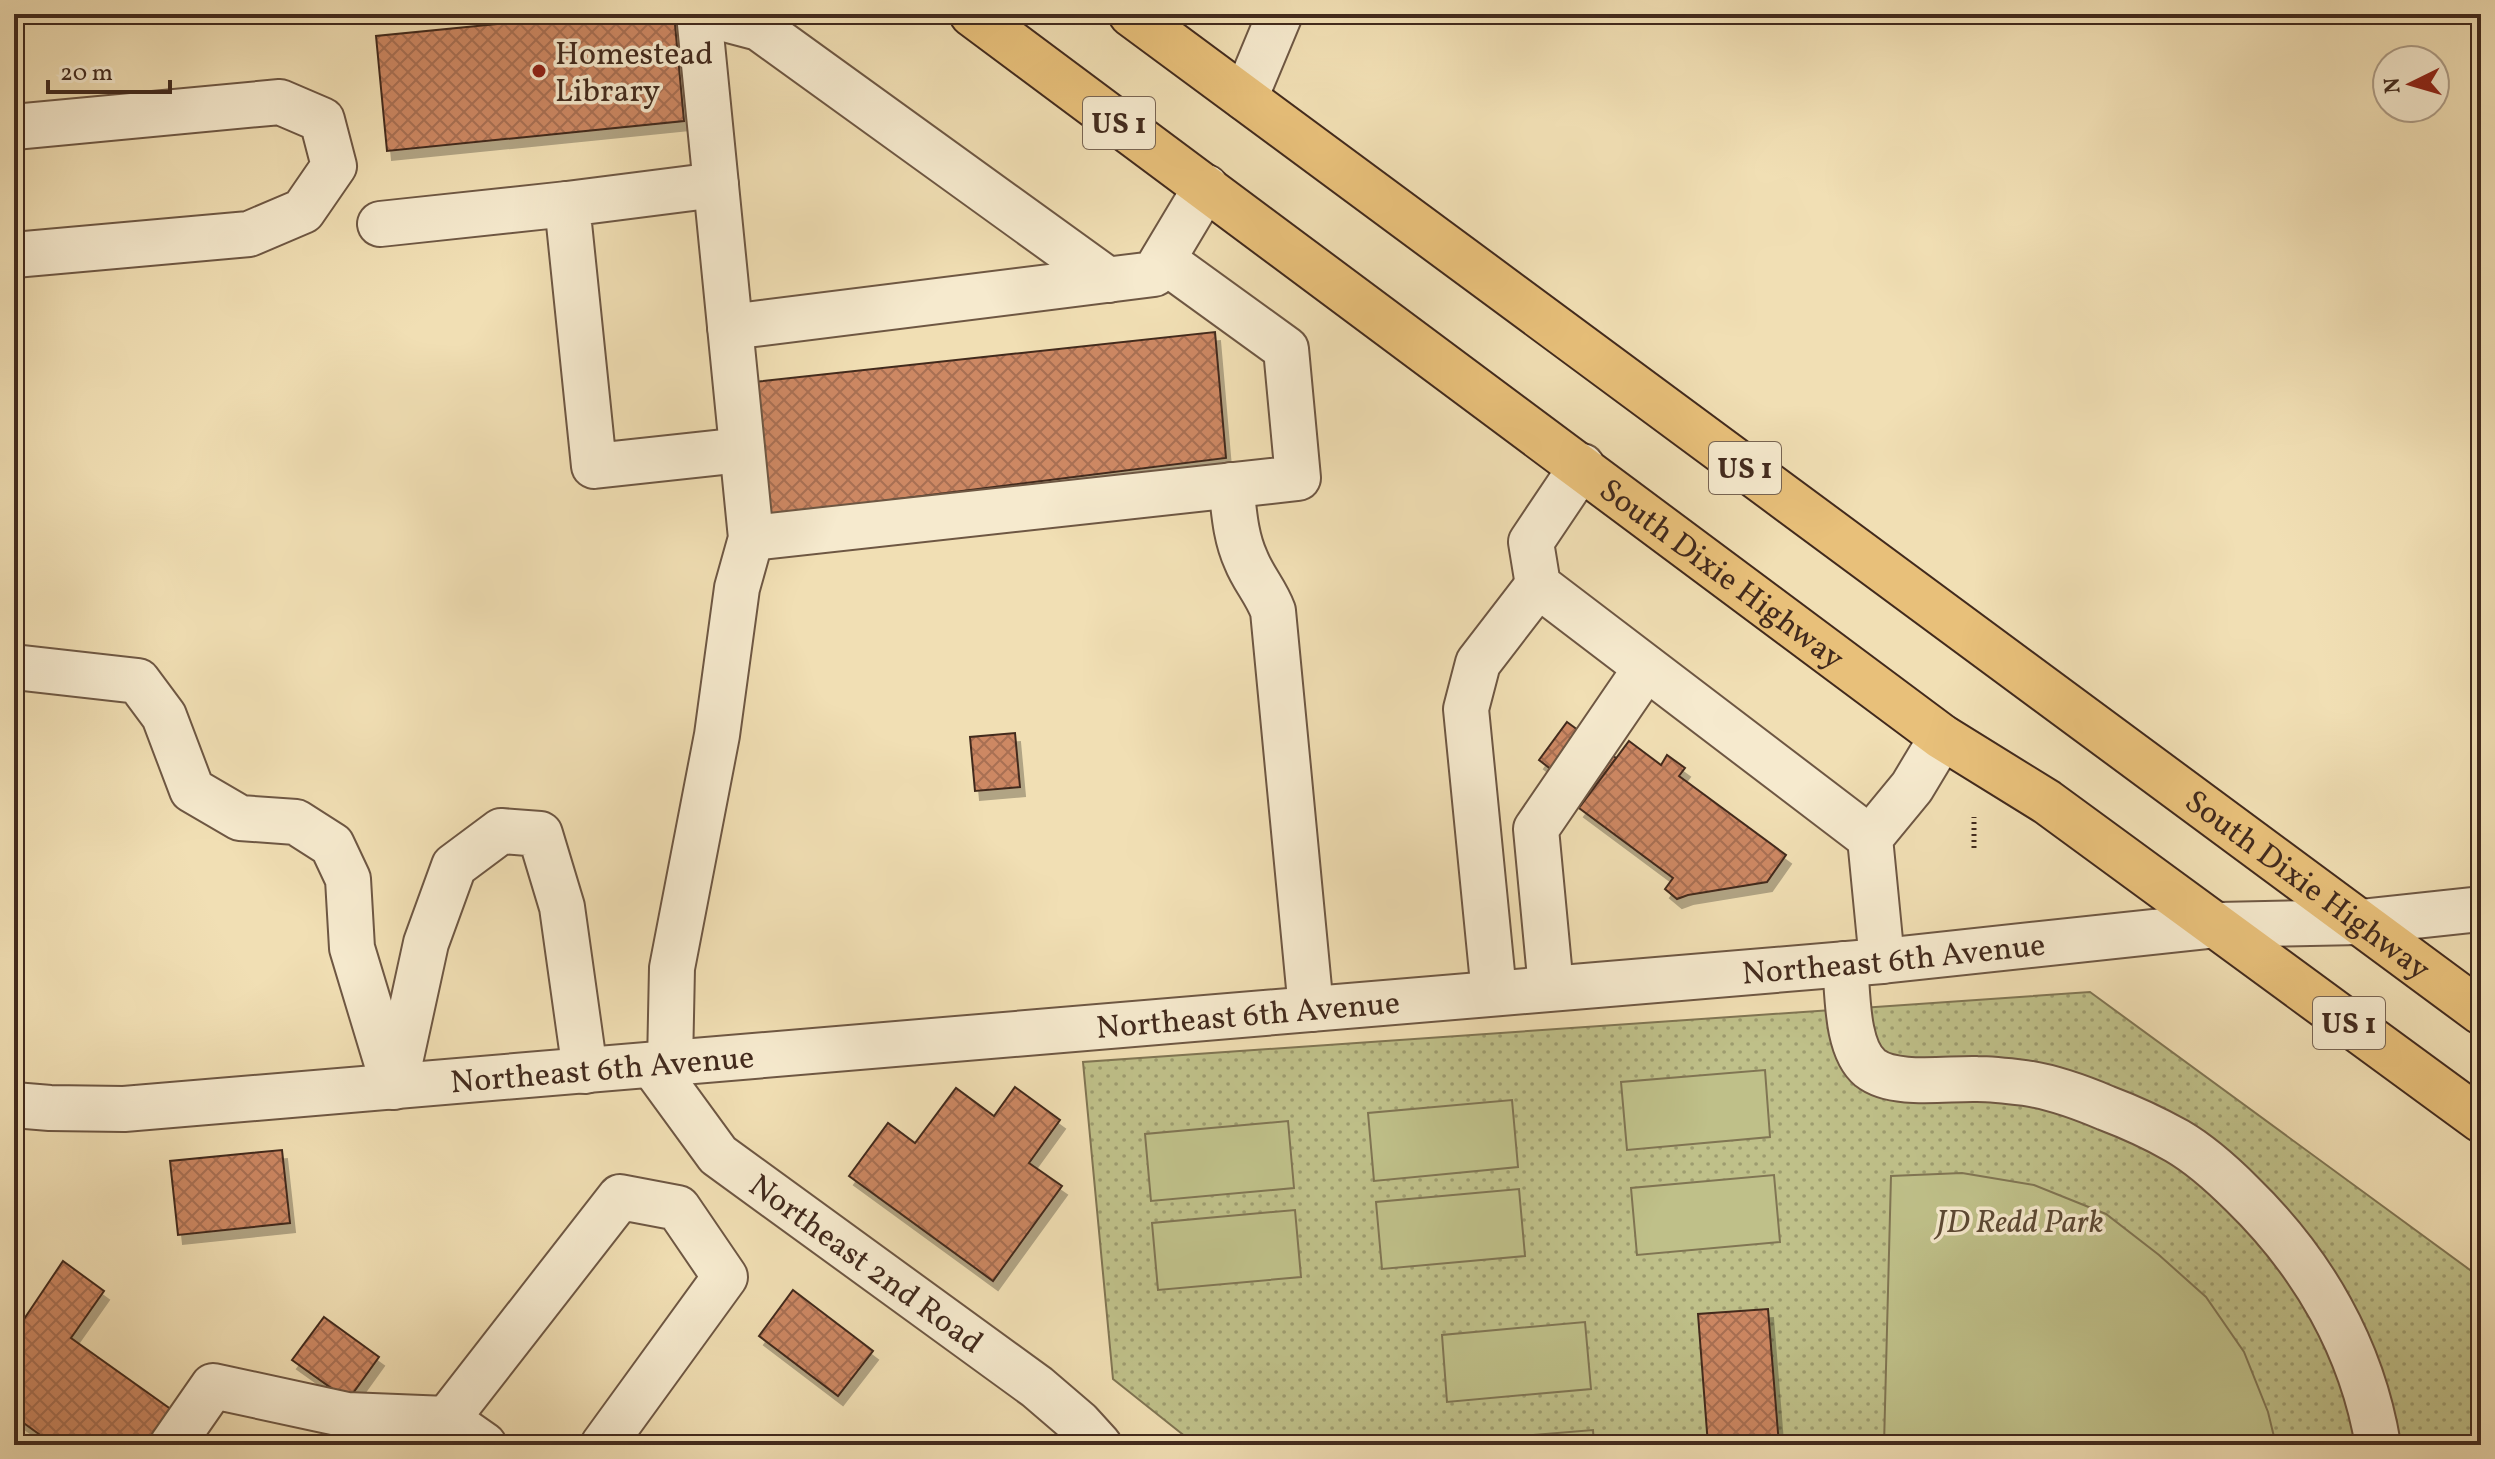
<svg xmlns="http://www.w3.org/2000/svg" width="2495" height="1459" font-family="Vollkorn,serif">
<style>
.grass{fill:url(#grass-dots);stroke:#807553;stroke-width:2}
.pitch{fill:#bfc089;stroke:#807553;stroke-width:2}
.building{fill:url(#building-cross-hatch);stroke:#422a1d;stroke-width:2;filter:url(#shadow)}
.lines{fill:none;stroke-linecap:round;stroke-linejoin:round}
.minor-casing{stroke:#6e5743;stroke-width:48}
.highway-casing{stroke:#422a1d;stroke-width:48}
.path{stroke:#422a1d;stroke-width:5;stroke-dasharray:2 4;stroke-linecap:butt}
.minor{stroke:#f6eace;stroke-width:44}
.highway{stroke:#e8c07a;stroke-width:44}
.poi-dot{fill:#8f2418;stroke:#f6eace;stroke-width:3}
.labels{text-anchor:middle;stroke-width:7;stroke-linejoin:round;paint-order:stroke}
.shield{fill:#f6eace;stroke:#786452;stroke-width:2}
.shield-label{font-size:30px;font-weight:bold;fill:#422a1d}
.poi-label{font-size:32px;fill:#422a1d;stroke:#f6eace;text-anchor:start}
.street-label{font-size:32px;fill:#422a1d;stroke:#f6eace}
.park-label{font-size:32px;font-style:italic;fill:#5b4833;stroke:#f6eace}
</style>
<defs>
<pattern id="grass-dots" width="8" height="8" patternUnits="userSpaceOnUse" patternTransform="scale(2)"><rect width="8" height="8" fill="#bfc089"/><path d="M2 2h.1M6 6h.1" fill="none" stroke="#9d9c6f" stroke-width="1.8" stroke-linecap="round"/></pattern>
<pattern id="building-cross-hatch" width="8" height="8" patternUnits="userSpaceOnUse" patternTransform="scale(2)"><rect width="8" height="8" fill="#cd8864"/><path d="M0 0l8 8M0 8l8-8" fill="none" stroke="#a86f52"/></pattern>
<filter id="shadow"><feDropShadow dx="5" dy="9" stdDeviation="0" flood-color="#0004"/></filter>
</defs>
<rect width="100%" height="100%" fill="#f1dfb4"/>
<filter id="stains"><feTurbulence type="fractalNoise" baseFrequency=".0025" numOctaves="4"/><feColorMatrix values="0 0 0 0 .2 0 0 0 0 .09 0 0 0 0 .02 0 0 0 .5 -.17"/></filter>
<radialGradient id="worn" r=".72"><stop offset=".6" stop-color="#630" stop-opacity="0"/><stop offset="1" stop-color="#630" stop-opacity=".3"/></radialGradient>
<path class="grass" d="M2090 992 2481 1278V1445H1196L1113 1379 1083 1062Z"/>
<path class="pitch" d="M1765 1070 1770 1137 1627 1150 1621 1082Z
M1512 1100 1518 1167 1374 1181 1368 1113Z
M1288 1121 1294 1188 1151 1201 1145 1134Z
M1962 1173 2034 1185 2106 1214 2159 1255 2206 1297 2244 1352 2268 1412 2276 1445H1884L1891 1176Z
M1774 1175 1780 1242 1637 1255 1631 1188Z
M1519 1189 1525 1256 1382 1269 1376 1202Z
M1295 1210 1301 1277 1158 1290 1152 1223Z
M1585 1322 1591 1389 1447 1402 1442 1335Z
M1593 1430 1594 1445H1449V1442Z"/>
<path class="building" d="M597 14H674L684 121 387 151 376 36Z
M1215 332 1226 458 770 515 754 382Z
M1567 722 1616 758 1587 797 1539 760Z
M1015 733 1020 787 975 791 970 737Z
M1629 741 1661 765 1667 755 1685 768 1679 776 1786 855 1767 882 1688 895 1677 899 1665 889 1673 878 1579 808Z
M1015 1087 1060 1120 1029 1163 1062 1186 993 1281 849 1176 888 1123 915 1143 956 1088 994 1116Z
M282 1150 290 1223 178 1235 170 1161Z
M63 1261 104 1291 71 1338 179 1415 158 1445H54L14 1416V1334Z
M793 1290 873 1351 838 1396 759 1336Z
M1768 1309 1779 1445H1708L1698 1314Z
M324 1317 379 1357 348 1400 292 1360Z"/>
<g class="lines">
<defs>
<g id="minor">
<path d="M706 14 759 28 1108 280"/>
<path d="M1245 98 1280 14"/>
<path d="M14 127 280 102 322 120 334 166 303 211 249 234 14 255"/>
<path d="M716 185 567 204 594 466 742 450"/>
<path d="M380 224 567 204"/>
<path d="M730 327 1154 274 1206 187"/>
<path d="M1582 466 1531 542 1538 585 1870 838"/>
<path d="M1231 485C1234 510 1235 536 1246 560 1253 578 1266 592 1273 611L1311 1009"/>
<path d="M751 538 1298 478 1286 349 1163 260"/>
<path d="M14 667 138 681 164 716 192 790 240 818 296 822 332 845 348 879 352 948 394 1087"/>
<path d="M1882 961 1870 838 1912 787 1942 737"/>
<path d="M1845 964C1848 994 1846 1048 1870 1068 1894 1087 1947 1078 1977 1079 1992 1079 2009 1081 2025 1083 2053 1087 2080 1097 2106 1108 2130 1117 2154 1128 2177 1141 2201 1155 2223 1175 2242 1194 2313 1263 2362 1348 2378 1445"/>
<path d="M1551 988 1536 829 1646 668"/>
<path d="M1494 993 1466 709 1478 663 1538 585"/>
<path d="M670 1064 672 968 717 735 737 588 751 538 699 14"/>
<path id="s1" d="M653 1066 718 1155 1037 1387 1079 1423 1099 1445"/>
<path d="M395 1085 426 943 454 866 501 831 540 834 562 907 585 1071"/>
<path id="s2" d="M14 1105 50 1108 124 1109 1882 961 2218 925 2360 922 2481 909"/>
<path d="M447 1419 484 1445"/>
<path d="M172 1445 213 1386 347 1415 447 1419 620 1197 678 1208 725 1277 603 1445"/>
</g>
<g id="highway">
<path id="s3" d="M972 14 1942 737 2047 802 2481 1120"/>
<path id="s4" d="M1131 14 2481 1012"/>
</g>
</defs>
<use href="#minor" class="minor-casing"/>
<use href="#highway" class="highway-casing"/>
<path class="path" d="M1974 848V817"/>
<use href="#minor" class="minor"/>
<use href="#highway" class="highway"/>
</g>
<circle class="poi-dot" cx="539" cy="71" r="8"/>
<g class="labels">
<g class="shield">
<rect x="1083" y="97" width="72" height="52" rx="6"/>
<rect x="1709" y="442" width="72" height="52" rx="6"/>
<rect x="2313" y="997" width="72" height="52" rx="6"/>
</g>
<g class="shield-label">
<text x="1119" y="133">US 1</text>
<text x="1745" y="478">US 1</text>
<text x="2349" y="1033">US 1</text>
</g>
<g class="poi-label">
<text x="555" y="64">Homestead<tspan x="555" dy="37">Library</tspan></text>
</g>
<g class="street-label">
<text dy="11" stroke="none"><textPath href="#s3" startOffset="936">South Dixie Highway</textPath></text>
<text dy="11" stroke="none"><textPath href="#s4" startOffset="1464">South Dixie Highway</textPath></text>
<text dy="11" stroke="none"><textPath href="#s2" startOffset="1886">Northeast 6th Avenue</textPath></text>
<text dy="11" stroke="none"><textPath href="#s2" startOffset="1238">Northeast 6th Avenue</textPath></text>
<text dy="11" stroke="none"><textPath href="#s2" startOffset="590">Northeast 6th Avenue</textPath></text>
<text dy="11" stroke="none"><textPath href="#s1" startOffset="294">Northeast 2nd Road</textPath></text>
</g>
<g class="park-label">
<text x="2020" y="1232">JD Redd Park</text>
</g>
</g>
<rect width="2495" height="1459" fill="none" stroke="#f1dfb4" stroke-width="48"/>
<rect x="16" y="16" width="2463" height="1427" fill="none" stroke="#422a1d" stroke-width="4"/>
<rect x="24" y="24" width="2447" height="1411" fill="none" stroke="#422a1d" stroke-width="2"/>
<g transform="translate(2411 84) rotate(265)"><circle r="38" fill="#f6eace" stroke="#ae9d87" stroke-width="2"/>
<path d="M0-6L14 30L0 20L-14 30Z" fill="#8f2418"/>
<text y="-12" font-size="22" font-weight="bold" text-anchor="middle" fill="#422a1d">N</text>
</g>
<path d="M48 80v12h122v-12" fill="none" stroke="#422a1d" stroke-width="4"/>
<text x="60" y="80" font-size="24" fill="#422a1d" stroke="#f6eace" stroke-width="6" paint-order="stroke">20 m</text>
<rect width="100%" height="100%" filter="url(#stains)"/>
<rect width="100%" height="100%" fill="url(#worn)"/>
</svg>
